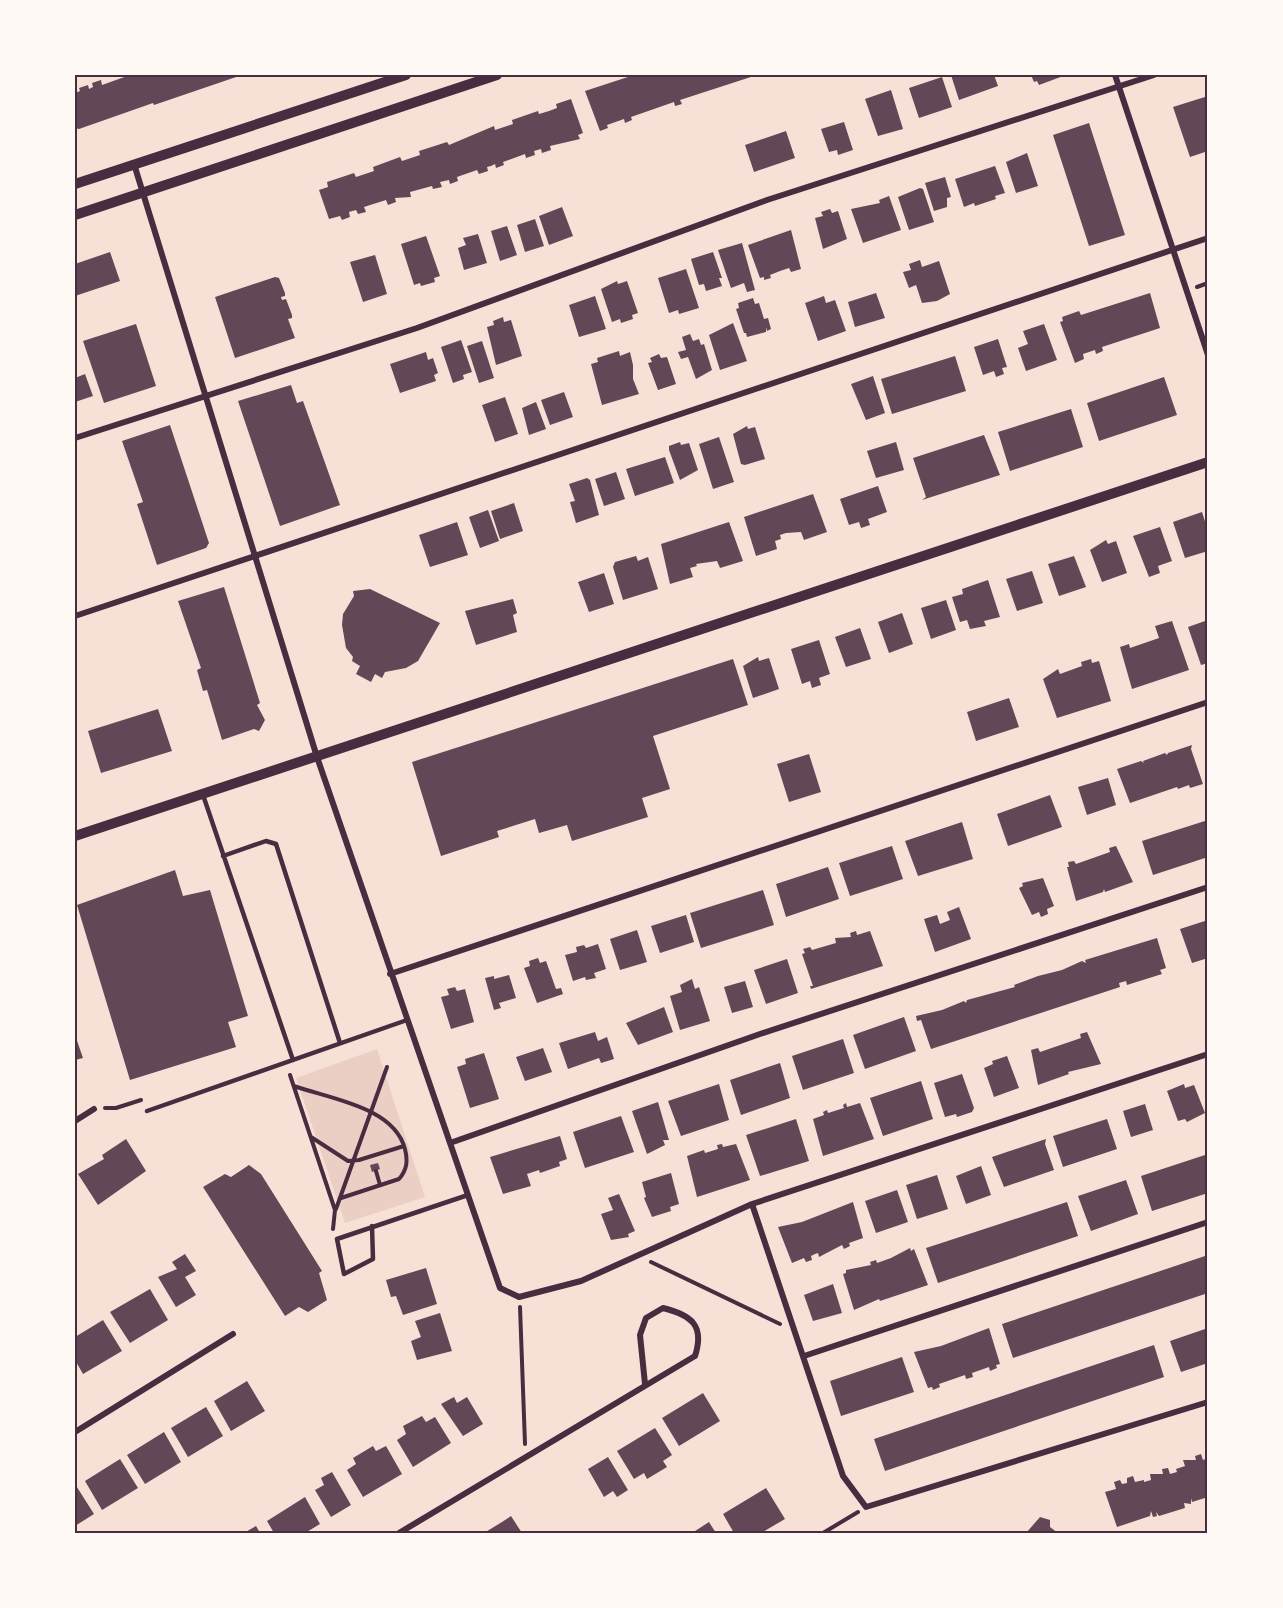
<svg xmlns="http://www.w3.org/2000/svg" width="1283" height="1608" font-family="'Asap Condensed',sans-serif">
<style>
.green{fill:#ebcfc5}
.building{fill:#644757}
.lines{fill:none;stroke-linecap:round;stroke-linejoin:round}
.path{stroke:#4a2c40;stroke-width:4}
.service{stroke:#4a2c40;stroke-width:4.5}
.minor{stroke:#4a2c40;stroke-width:6}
.tertiary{stroke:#4a2c40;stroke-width:10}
.neatline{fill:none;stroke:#4a2c40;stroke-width:2}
</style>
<rect width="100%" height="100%" fill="#f7e1d7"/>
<path class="green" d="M377 1049 425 1197 345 1223 296 1078Z"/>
<path class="building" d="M130 75H242L154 105 153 103 79 129 75 128V93L80 91 79 88 88 85 89 89 93 87 92 83 101 80 102 85Z
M634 75H757L680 100 682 104 675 106 674 102 631 117 632 120 625 123 624 119 607 125 608 128 600 131 585 91Z
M951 75H994L998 86 959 100Z
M1031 75H1066L1039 85 1037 81 1034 82Z
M942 77 952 107 919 118 909 88Z
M891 90 903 129 878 136 865 99Z
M1208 96V151L1190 157 1173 107Z
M571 99 583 133 578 135 580 139 550 146 551 150 542 153 541 149 534 151 535 155 526 158 525 154 503 162 504 165 496 168 495 164 491 166 487 167 488 171 479 174 477 170 457 177 458 181 450 184 449 180 440 182 442 187 433 189 432 186 410 192 411 197 395 198 396 202 388 205 386 200 364 207 366 212 358 214 356 210 349 212 350 217 342 220 340 216 329 219 319 190 328 187 327 182 354 173 356 177 374 171 373 167 400 157 402 161 420 155 419 151 447 142 449 145 494 126 495 130 513 124 512 120 538 111 539 114 549 111 557 108 556 104Z
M844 122 853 150 838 155 837 150 829 152 821 129Z
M1089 123 1125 235 1089 246 1053 135Z
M786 131 795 158 754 172 745 145Z
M1027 153 1038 186 1016 193 1006 162Z
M995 166 1005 193 995 196 996 199 975 206 974 203 964 207 955 179Z
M945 177 951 197 947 198V207L934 211 925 183Z
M920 188 923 189 934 222 909 230 898 197Z
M889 196 901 230 863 243 851 209 880 203 879 200Z
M562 207 573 236 549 245 539 216Z
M830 209 832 213 838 211 847 239 823 249 815 218 823 216 821 212Z
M535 219 544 246 525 252 517 225Z
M507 226 517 255 500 261 491 231Z
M791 230 801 269 791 272 789 268 780 271 770 275 771 278 764 280V277L760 278 748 245Z
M478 234 487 263 464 270 458 248 466 245 463 238Z
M426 236 440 276 434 278 435 282 421 286 420 283 414 285 401 244Z
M742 243 755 290 747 292 744 283 731 288 718 250Z
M110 252 120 281 75 296V264Z
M713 252 722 278H719L722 286 706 291 704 284 699 285 691 259Z
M375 255 387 294 363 302 350 262Z
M920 260 922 267 939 261 950 294 937 301 922 303 916 285 909 288 903 272 911 270 909 264Z
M686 269 699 308 679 314 678 310 669 313 658 278Z
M275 277 279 278 285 293V296L281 297 282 300 286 299 292 315V318L288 319 295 338 235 358 215 297Z
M617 281 618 284 627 281 638 313 632 315 633 319 621 323 620 319 612 322 601 289Z
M876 293 885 318 855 327 848 302Z
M1150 293 1160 328 1102 347 1103 351 1096 354 1095 350 1083 354 1084 359 1075 363 1060 322 1063 321 1062 317 1079 311 1081 315Z
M595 296 606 329 579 337 569 305Z
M824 296 826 303 835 300 846 331 818 341 805 303Z
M753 298 755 304 759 303 764 319 768 318 771 329 767 331 766 327V332L747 337 746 333H744L736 309 739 308 738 303Z
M503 317 504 322 511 320 522 356 496 365 487 327 494 325 493 321Z
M733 323 747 361 720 370 709 335Z
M136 324 156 386 104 403 83 341Z
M1044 324 1057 360 1026 371 1018 348 1028 344 1023 331Z
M690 334 693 341 699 339 701 345 704 344 712 370 696 379 688 357 681 359 678 352 686 350 682 337Z
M998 339 1007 367 1002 368 1004 374 996 377 994 371 983 375 974 347Z
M461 340 472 372 463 375 464 379 453 383 441 347Z
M482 341 494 378 479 383 467 346Z
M619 351 620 356 630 352 633 365V379L639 394 602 405 591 364 598 362 597 358Z
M426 352 428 360 433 358 438 373 434 375 436 381 400 393 390 364Z
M659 354 661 358 667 357 676 384 658 390 648 363 652 362 650 358Z
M955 356 966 391 892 414 881 379Z
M85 374 93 396 75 402V378Z
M873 376 885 413 866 420 851 384Z
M1164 377 1177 415 1099 441 1087 403Z
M291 385 297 403 303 401 340 505 280 526 238 401Z
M564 392 573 417 550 425 541 400Z
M505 397 518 434 495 442 482 405Z
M536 402 546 429 529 435 522 408Z
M1071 409 1083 447 1010 471 998 432Z
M170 425 209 543 206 548 157 565 137 504 143 502 122 441Z
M747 426 748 429 755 427 765 459 745 465 741 464 733 434Z
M984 435 1000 475 922 500 926 497 913 458Z
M719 437 734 482 713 489 699 444Z
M680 442 681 445 689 443 698 470 680 480 669 450V446Z
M896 442 904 470 876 478 867 451Z
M665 457 674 483 635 496 626 469Z
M616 472 625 499 604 506 595 479Z
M587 478 590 480 599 515 576 523 570 502 575 501 569 484Z
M878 486 887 512 868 519 870 525 861 528 859 522 849 525 840 499Z
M813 494 827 532 804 540 801 532 786 533 780 535 781 539 775 541 777 549 756 556 744 517Z
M514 503 523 531 500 539 491 511Z
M488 510 499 541 480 548 469 517Z
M1202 512 1208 531V551L1185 558 1173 522Z
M457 522 468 555 430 567 419 535Z
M729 522 743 561 720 568 717 561 696 564 697 566 690 568 693 577 670 584 661 544Z
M1160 527 1172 561 1158 566 1160 573 1149 577 1133 536Z
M1106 540 1108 544 1116 541 1127 573 1102 582 1090 550Z
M636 556 638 561 648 557 658 589 623 600 613 567 615 562Z
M1074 556 1086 587 1059 596 1048 564Z
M1032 571 1043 603 1017 611 1006 579Z
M604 573 614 604 589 612 578 582Z
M988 580 1000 617 984 621 986 626 970 629 967 620 960 622 952 597 963 594 962 589Z
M224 587 260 703 257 705 265 720 259 731 254 729 222 740 207 690 203 691 197 670 201 668 178 601Z
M370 589 440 623 418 661 406 668 385 672 382 678 375 674 371 682 356 674 360 666 352 661 353 657 346 648 342 625 343 614 354 596 353 591Z
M513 599 517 613 513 615 517 632 476 645 465 611Z
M946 600 956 630 931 639 921 608Z
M902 613 913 644 889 653 878 622Z
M1208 620V663L1201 665 1188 627Z
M1172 621 1189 670 1132 689 1120 647 1129 644 1130 648 1159 638 1155 626Z
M860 628 871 659 846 667 835 637Z
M819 640 830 674 819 678 821 685 812 688 810 681 802 684 791 649Z
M758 657 759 661 769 658 779 689 753 698 743 666Z
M733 659 748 705 653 736 670 789 642 798 648 817 572 841 567 825 539 833 535 819 497 831 499 837 441 856 412 762Z
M1091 659 1092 663 1099 661 1111 701 1057 718 1043 679 1058 669 1060 674 1082 666 1081 662Z
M1009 698 1019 727 976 741 967 712Z
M158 709 172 751 101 773 88 731Z
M1192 745 1191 749 1203 784 1190 788 1189 785 1178 789 1177 787 1130 803 1117 769 1141 761 1144 763 1143 761 1165 753 1167 755 1168 753Z
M809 754 821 792 789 802 777 764Z
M1108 778 1116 805 1087 815 1078 787Z
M1050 795 1062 827 1008 846 997 814Z
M1208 820V857L1153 875 1142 841Z
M962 822 973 859 918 876 905 841Z
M892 846 903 879 850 896 839 863Z
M1116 846 1133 882 1105 892 1104 889 1103 892 1076 901 1067 867H1069L1068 862 1074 861 1076 864 1110 852 1109 848Z
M828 867 839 899 786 917 776 884Z
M175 870 183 896 210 890 248 1016 228 1022 236 1047 130 1080 77 905Z
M1043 878 1054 906 1047 909 1048 914 1041 917 1039 912 1032 915 1019 888 1023 886 1022 883Z
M763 890 774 925 701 948 690 913Z
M959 907 971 939 935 952 924 919 937 915 940 924 950 920 947 912Z
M686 915 694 942 660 953 651 926Z
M1208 920V958L1192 963 1180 929Z
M637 930 647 962 620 970 610 939Z
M856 931 857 935 870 931 883 966 811 989 810 986H813L802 954 805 953 803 949 810 947 812 950 836 943 835 938 851 937 850 933Z
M1157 938 1166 968 1160 970 1162 974 1127 985 1126 981 1119 983 1120 987 931 1049 921 1020 917 1021 916 1016 942 1010 964 1001 966 1003 967 1000 1015 987 1014 985 1038 976 1062 970 1082 961 1086 963 1085 960Z
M598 944 606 969 594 973 596 978 586 980 585 977 573 981 565 955 577 952 576 947 584 945 586 948Z
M538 958 540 963 546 961 556 989 561 988 563 994 537 1003 524 968 530 966 529 961Z
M787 959 798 993 766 1004 754 970Z
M509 975 516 998 499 1003 501 1008 494 1010 485 978 494 976V979Z
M692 979 695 989 699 987 710 1021 680 1030 670 996 682 992 680 985Z
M745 981 753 1007 732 1013 724 987Z
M455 987 457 991 465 989 474 1022 451 1029 441 997 449 995 447 989Z
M664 1007 673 1032 638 1045 626 1023Z
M904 1017 916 1051 865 1069 853 1035Z
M595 1032 598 1041 607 1037 614 1059 601 1063 599 1058 568 1069 559 1043Z
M1087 1032 1101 1064 1068 1072 1069 1074 1038 1085 1031 1050 1038 1048 1040 1052 1081 1038 1080 1034Z
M75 1035 83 1058 75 1060Z
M843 1039 854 1073 803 1090 792 1056Z
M543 1048 552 1072 525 1081 516 1057Z
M484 1053 499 1099 470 1108 457 1067 466 1064 465 1059Z
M1007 1056 1019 1088 994 1097 984 1068 993 1064 992 1061Z
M780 1063 790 1098 741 1115 730 1080Z
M962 1074 974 1108 972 1112 957 1117 956 1114 945 1117 934 1083Z
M921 1081 933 1119 883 1136 870 1098Z
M719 1084 729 1120 681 1136 668 1101Z
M1184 1084 1185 1088 1194 1085 1205 1113 1187 1122 1185 1119 1178 1121 1167 1091Z
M658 1102 669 1140H663L665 1145 647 1154 632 1111Z
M846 1103 847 1107 860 1103 874 1139 823 1156 813 1119 824 1115 823 1112 827 1110 828 1113 844 1108 843 1105Z
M1145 1104 1153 1130 1131 1137 1123 1111Z
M621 1116 634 1152 585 1168 573 1132Z
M796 1119 809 1161 760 1176 746 1135Z
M1107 1119 1117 1149 1063 1167 1053 1136Z
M560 1136 567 1159 559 1162 560 1166 540 1173 539 1170 527 1174 531 1186 503 1194 490 1157Z
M126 1139 146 1171 98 1205 78 1174 104 1159 102 1155Z
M1046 1139 1045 1144 1054 1170 1004 1187 992 1157Z
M722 1144 723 1147 736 1144 750 1180 697 1197 687 1156 704 1150 705 1153 718 1149 717 1145Z
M1208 1154V1193L1152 1211 1141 1176Z
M378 1163 380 1169 372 1172 370 1165Z
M249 1165 261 1174 322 1271 319 1273 327 1300 308 1312 299 1307 285 1316 203 1187 225 1174 231 1177Z
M981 1166 991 1195 966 1204 956 1176Z
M671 1173 679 1204 670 1207 671 1211 652 1217 644 1198 646 1197 642 1182Z
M937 1175 948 1209 917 1219 906 1185Z
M1126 1180 1138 1214 1091 1231 1078 1196Z
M897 1190 908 1222 876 1233 865 1201Z
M619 1194 635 1231 628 1234 629 1237 611 1240 601 1214 613 1210 608 1198Z
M853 1202 863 1238 849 1243 850 1246 844 1249 842 1245 819 1257 818 1253 815 1254 811 1256 812 1260 806 1262 804 1258 792 1263 778 1227 802 1222Z
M1067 1202 1078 1236 938 1283 926 1248Z
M910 1248 911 1251 914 1249 928 1285 880 1301 879 1299 854 1310 843 1274 846 1273V1270L871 1265 870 1262 876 1260 877 1263 891 1258Z
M185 1254 196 1271 185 1277 196 1295 176 1307 158 1277 177 1269 172 1262Z
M1208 1255V1293L1013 1358 1002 1324Z
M426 1268 437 1304 403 1315 396 1296 391 1297 386 1280Z
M833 1284 842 1313 813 1321 804 1295Z
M150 1289 168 1320 130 1343 110 1312Z
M440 1313 452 1351 417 1360 411 1341 421 1337 415 1321Z
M103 1320 122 1351 83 1374 75 1360V1337Z
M989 1328 1000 1364 996 1365 997 1368 990 1371 989 1367 972 1373 973 1377 966 1379 965 1375 939 1384 940 1387 933 1390 932 1387 928 1388 914 1352 941 1346Z
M1208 1328V1363L1181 1372 1170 1341Z
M1154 1345 1164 1377 885 1471 874 1439Z
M902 1357 914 1392 841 1416 830 1381Z
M247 1381 265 1411 231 1431 214 1401Z
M703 1393 720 1421 679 1446 662 1418Z
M454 1397 457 1403 467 1397 483 1424 463 1436 441 1404Z
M206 1407 223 1436 188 1457 171 1428Z
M422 1416 426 1422 435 1417 451 1443 413 1467 397 1440 406 1434 403 1426Z
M655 1428 672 1455 663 1461 667 1467 647 1479 644 1473 634 1479 617 1451Z
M164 1432 181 1462 145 1484 127 1455Z
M373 1446 376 1451 386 1446 402 1474 363 1497 347 1470 356 1464 353 1458Z
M1201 1454 1203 1460 1208 1458V1497L1192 1502 1191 1498V1504L1184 1503 1185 1508 1159 1516 1156 1512 1157 1516 1153 1517 1151 1511 1150 1516 1117 1527 1105 1492 1116 1489 1114 1482 1120 1480 1122 1484 1127 1483V1478L1133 1476 1135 1482 1144 1480V1482L1151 1480 1150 1474H1163L1162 1469 1168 1468 1170 1474 1177 1472 1176 1469 1185 1466 1183 1460H1196L1195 1456Z
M608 1457 628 1490 617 1497 613 1491 604 1497 588 1469Z
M120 1459 138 1488 102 1510 85 1481Z
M332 1472 351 1505 331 1517 315 1490 324 1485 321 1478Z
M75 1484 94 1514 75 1526Z
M766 1488 785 1519 761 1533H734L723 1514Z
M305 1497 320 1524 305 1533H274L267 1521Z
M511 1516 522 1533H484L502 1522Z
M1040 1517 1050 1520V1527L1058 1533H1026Z
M709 1522 716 1533H692Z
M256 1526 260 1533H244Z"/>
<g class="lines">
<path class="path" d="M1197 287 1208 283
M290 1075 335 1210 333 1229
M294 1086C331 1099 394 1107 405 1149 408 1161 407 1170 399 1179L341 1198
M105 1108H116L141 1100
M311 1137 348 1161 359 1160 404 1146
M376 1171 380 1185
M336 1209 387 1067
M651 1262 780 1324
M520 1307 525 1444
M823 1533 858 1512"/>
<path class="service" d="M203 795 293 1060
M223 856 266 841 276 844 340 1043
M147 1111 407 1020
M372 1226 373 1259 344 1274 337 1239 468 1195"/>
<path class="minor" d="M1115 75 1208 355
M134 164 317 757 500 1288 519 1297 581 1281 752 1204 1208 1054
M75 438 417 328 767 200 1154 75
M75 616 1208 238
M390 974 1208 702
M75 1121 94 1109
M450 1143 760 1034 1208 887
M752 1204 843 1476 866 1507 1208 1402
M804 1356 1208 1222
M75 1432 233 1334
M399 1533 695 1356C705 1325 691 1315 663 1308L646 1318 640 1335 645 1384"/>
<path class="tertiary" d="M75 184 406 75
M75 215 497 75
M75 836 1208 462"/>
</g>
<rect width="1283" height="1608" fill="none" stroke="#fffaf5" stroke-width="153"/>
<rect x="76" y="76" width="1130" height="1456" class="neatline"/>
</svg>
